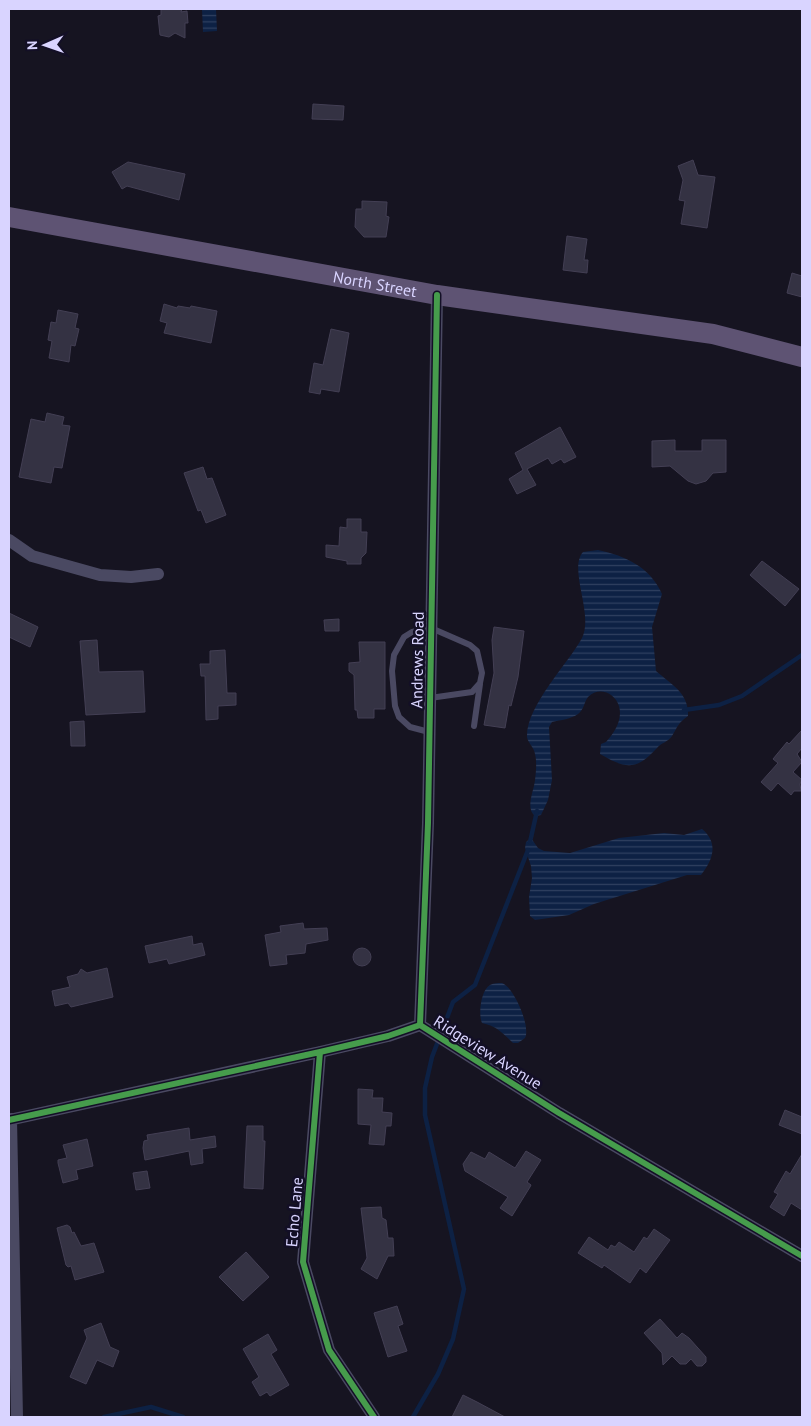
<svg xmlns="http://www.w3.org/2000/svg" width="811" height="1426" font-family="'PT Sans',sans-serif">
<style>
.water{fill:url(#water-rules)}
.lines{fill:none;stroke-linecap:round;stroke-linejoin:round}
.stream{stroke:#0d2144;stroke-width:4.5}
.building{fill:#343243;stroke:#433f54}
.lane{stroke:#4a4962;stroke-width:6}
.street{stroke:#4a4962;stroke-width:12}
.primary{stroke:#5e5373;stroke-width:20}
.cycleway-casing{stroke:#130f26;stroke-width:9}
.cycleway{stroke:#469c4c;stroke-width:6}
.labels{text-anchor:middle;stroke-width:5;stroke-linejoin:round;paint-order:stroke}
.street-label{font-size:16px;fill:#d9d4ff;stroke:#130f26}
</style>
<defs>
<pattern id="water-rules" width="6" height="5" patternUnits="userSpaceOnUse" patternTransform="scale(1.25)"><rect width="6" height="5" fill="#0d2144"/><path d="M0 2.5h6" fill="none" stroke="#304060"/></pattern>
</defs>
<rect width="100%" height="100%" fill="#161421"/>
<path class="water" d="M202 9H216L217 31 203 32Z
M598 550C626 556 650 567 662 594L652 627 656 671C672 685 689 693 688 716 678 723 678 726 672 736 668 742 661 743 657 748 636 771 626 769 600 754L601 744 606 742C614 733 623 720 619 706 615 693 599 686 588 697 584 702 584 710 578 714 571 719 561 720 552 722L549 727 552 780 548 800 541 815 535 816C525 808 534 791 535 780 536 772 537 762 535 754 534 747 528 743 527 737 526 706 568 664 582 638 594 614 568 569 583 552Z
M702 829C719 843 713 860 701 875H687L594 904 569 915 535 920 530 916 529 897 532 878 531 866 525 848 526 842 531 838 538 848 544 851 570 853 619 838 664 833 684 835Z
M502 983C514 987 531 1027 525 1038L518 1043H513C503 1033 496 1026 482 1023 478 1014 481 990 490 985 494 983 499 983 502 983Z"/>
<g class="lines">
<path class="stream" d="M684 710 719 705 742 696 802 655
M530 842 537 811
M104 1417 151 1407 183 1417
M413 1417 438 1374 453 1339 464 1289 425 1115V1088L432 1057 453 1002 475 985 528 850"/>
</g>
<path class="building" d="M161 9H182L181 12 187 11 188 23H185V38L175 33 169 37 160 35 158 16 161 15Z
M313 104 344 106 343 120 312 119Z
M693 160 698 175 715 177 707 228 681 224 685 201 679 200 683 180 678 166Z
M128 162 185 174 179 200 127 186 122 189 112 172Z
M362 201 387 202 386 216 389 217 386 237H364L355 227 356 209H362Z
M567 236 587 239 584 260H588L587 273 563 270Z
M792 273 802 276V297L787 293Z
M164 304 177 308 178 306 190 308 191 306 217 311 211 343 164 333 167 323 160 321Z
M58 310 78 314 75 328 79 329 75 346 71 345 69 362 49 358 52 341 48 340 51 322 56 323Z
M331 329 349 333 339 392 321 389 320 394 309 392 314 363 323 365Z
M47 413 64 417 62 425 70 426 62 468 54 467 51 483 19 477 31 419 45 422Z
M560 427 576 457 564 463 561 459 552 464 548 458 527 469 536 485 517 494 509 479 523 470 515 453Z
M675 440V451H702V440H726V472L713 473 706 481 696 484 688 481 670 466 652 467V441Z
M203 467 207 479 212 478 226 515 206 523 201 510 198 511 184 473Z
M347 519H361V532H367L366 553 361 558V564H347V561L326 557V545L339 546 340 527 347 528Z
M762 561 799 589 785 606 750 575Z
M9 613 38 627 30 647 9 637Z
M339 619V631H325L324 620Z
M494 627 524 631 518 677 511 706 509 705 505 728 484 725 494 673 492 640Z
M97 640 99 672 143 671 145 712 86 715 80 641Z
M359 642H385V709H374V718H358L357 710H355L354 675 349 671V663L360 662Z
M225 650 227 693H236V705L218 706V719L206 720 205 676H201L200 664H210V651Z
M84 721 85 746H71L70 722Z
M802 730V748L797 754 802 762 793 772 802 780 800 784 801 791H794L791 795 778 783 771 791 761 782 778 763 773 759 787 742 789 744Z
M303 923 304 929 327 928 328 940 306 944 305 953 286 955 287 964 270 966 265 935 281 932 280 926Z
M192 936 193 945 202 943 205 955 169 964 167 959 149 963 145 946Z
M353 957a9 9 0 1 1 18 0a9 9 0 1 1-18 0Z
M107 968 113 997 71 1007 68 1003 55 1006 52 991 70 987 67 977 78 974 81 969 87 973Z
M358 1089 373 1090 372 1098H383L382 1112 392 1113 391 1126H386L384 1145 369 1144 371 1125 358 1124Z
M785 1110 802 1117V1134L779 1125Z
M247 1126H263V1141H265L263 1189 244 1188Z
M189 1128 190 1140 215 1136 216 1147 202 1149 203 1163 191 1165 189 1151 145 1160 143 1148 144 1141 148 1140 147 1135Z
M87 1139 93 1166 76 1170 78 1179 63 1183 58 1163V1160L67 1158 63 1145Z
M526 1151 541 1160 527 1182 531 1185 530 1187 512 1216 500 1208 508 1197 465 1171 463 1164 471 1152 485 1159 489 1152 515 1168Z
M802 1154V1210L791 1203 784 1216 770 1207 778 1194 774 1192 786 1171 790 1174Z
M147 1171 150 1188 136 1190 133 1173Z
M381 1207 382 1218 386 1220 388 1238H393L394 1256H388L377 1279 361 1269 367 1258 361 1208Z
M67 1225 70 1227 72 1233 74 1232 81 1246 94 1243 104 1272 75 1280 71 1266 68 1267 66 1265 57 1228Z
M654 1229 670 1240 646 1273 640 1268 630 1283 604 1265 602 1268 578 1253 589 1237 608 1250 611 1245 615 1247 619 1242 634 1252 644 1237 647 1239Z
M246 1252 269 1277 243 1301 219 1277Z
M397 1306 403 1324 398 1326 407 1351 388 1357 374 1313Z
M660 1319 677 1338 682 1333 689 1338 706 1357V1362L702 1366H697L691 1359 686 1364H680L672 1356 663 1365 662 1353 644 1333Z
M101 1323 110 1347 119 1351 113 1367 97 1360 86 1384 70 1377 87 1338 84 1330Z
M268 1334 277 1350 271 1354 289 1385 270 1396 267 1392 260 1396 252 1382 259 1377 243 1349Z
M463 1395 477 1402 505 1417H452Z"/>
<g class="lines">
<path class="lane" d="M474 726 480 684
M429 732 410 727 399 717 395 706 392 671 394 655 404 637 412 632 431 628 470 645 477 651 482 673 480 683 472 692 430 698"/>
<path class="street" d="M9 540 32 556 100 575 131 577 158 574
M420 1025 428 823 437 295
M320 1052 303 1262 329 1350 374 1417
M11 1119 17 1417
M9 1120 320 1052 388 1036 420 1025 559 1113 802 1256"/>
<path class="primary" id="s1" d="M9 217 437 295 713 334 802 357"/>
<defs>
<path id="cycleway" d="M420 1025 428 823 437 295
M320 1052 303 1262 329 1350 374 1417
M9 1120 320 1052 388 1036 420 1025 559 1113 802 1256"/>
</defs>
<use href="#cycleway" class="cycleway-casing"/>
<use href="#cycleway" class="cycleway"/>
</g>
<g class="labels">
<g class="street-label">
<text dy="6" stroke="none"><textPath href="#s1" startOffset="372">North Street</textPath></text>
<text transform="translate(417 660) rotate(-89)" y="6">Andrews Road</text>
<text transform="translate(488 1052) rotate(32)" y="6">Ridgeview Avenue</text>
<text transform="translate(294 1212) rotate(-85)" y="6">Echo Lane</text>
</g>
</g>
<rect width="811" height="1426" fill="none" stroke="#d9d4ff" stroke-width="20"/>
<g transform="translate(45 45) rotate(268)" stroke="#130f26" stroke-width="4" paint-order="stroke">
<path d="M0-4L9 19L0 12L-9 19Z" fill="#d9d4ff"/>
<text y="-8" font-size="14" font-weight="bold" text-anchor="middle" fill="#d9d4ff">N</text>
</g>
</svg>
